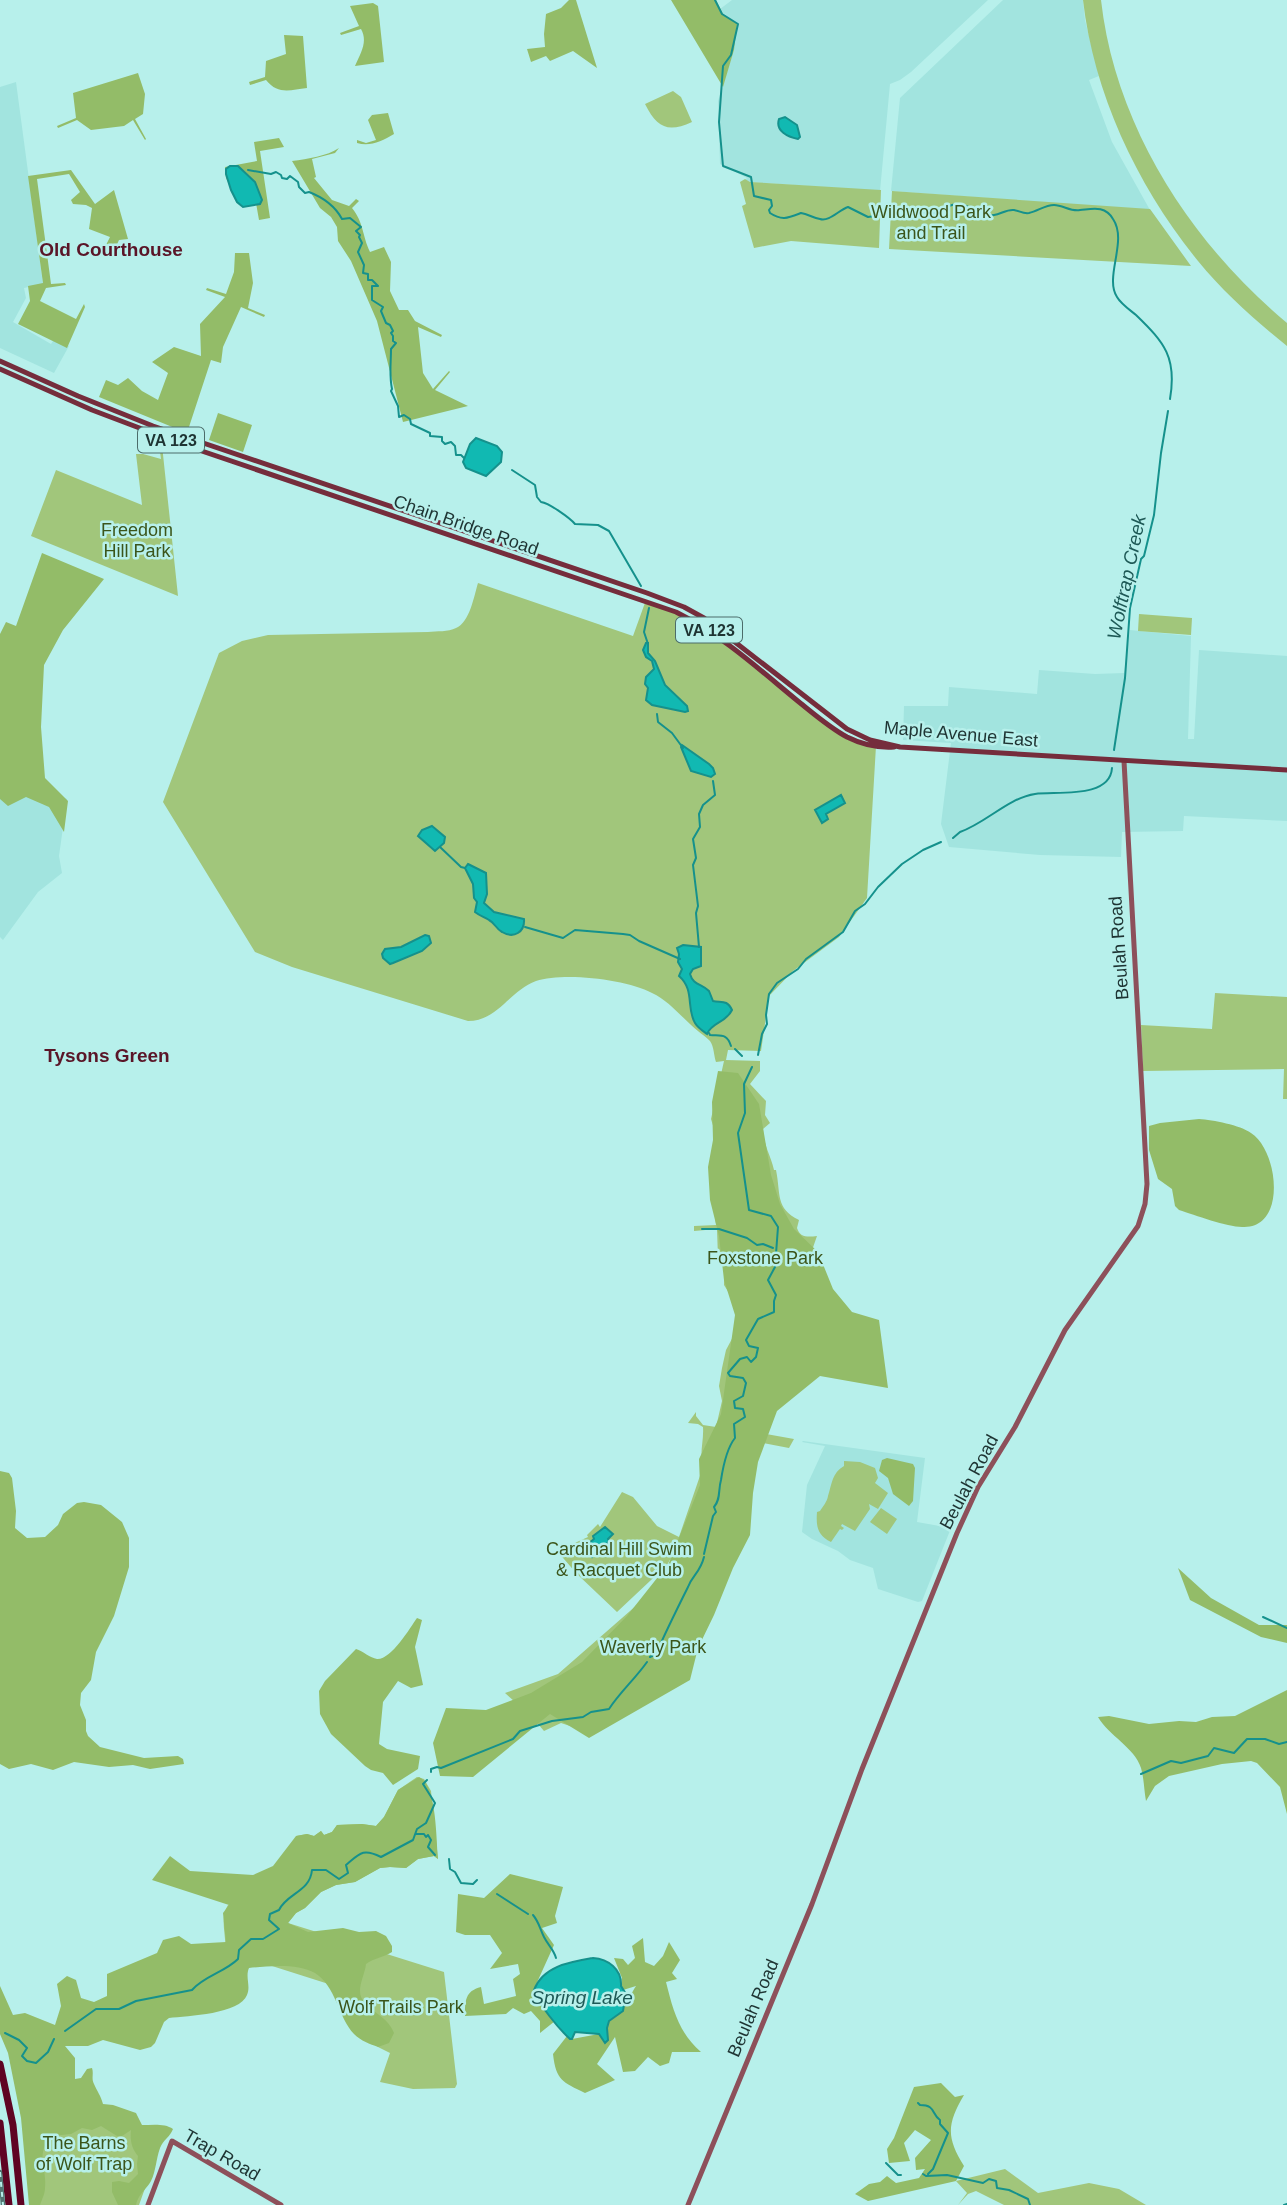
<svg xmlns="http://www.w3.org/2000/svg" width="1287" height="2205" font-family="Helvetica,sans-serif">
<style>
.built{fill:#a2e4df}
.green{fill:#a1c67b}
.forest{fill:#93bc68}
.water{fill:#11b9b2;stroke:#15918c;stroke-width:2}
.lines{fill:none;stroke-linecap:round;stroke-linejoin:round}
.stream{stroke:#15918c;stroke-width:2}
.secondary{stroke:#8d505a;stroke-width:5}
.primary{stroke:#752d3c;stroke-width:5}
.motorway{stroke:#5f0423;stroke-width:7}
.rail-casing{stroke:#517370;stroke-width:4.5}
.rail{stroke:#b7f0eb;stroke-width:2;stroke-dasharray:5;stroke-linecap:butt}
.labels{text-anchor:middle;stroke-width:5;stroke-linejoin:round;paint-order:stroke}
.shield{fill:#b7f0eb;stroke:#4c6c6a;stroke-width:2}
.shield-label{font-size:16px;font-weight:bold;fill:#1e3433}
.park-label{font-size:18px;fill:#3b551a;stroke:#b7f0eb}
.street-label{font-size:18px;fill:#1e3433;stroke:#b7f0eb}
.neighbourhood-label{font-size:19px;font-weight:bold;fill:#5a1527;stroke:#b7f0eb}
.water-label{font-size:19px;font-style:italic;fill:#1e5956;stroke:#b7f0eb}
</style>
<rect width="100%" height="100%" fill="#b7f0eb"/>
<path class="built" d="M732 0H988L911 72 900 80 890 84 880 191 750 182 745 180 747 178 720 164 718 101 734 50 720 9Z
M1003 0H1083L1085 20 1099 76 1089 80 1112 142 1150 210 891 191 900 98Z
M16 82 43 284 24 288 26 298 13 322 51 344 55 338 69 346 54 373 0 348V87Z
M1130 630 1191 636 1188 739H1194L1199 650 1287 656V821L1184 816 1183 831 1122 832 1121 857 1040 855 949 847 941 824 951 743 903 740 904 706H948L949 687 1037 694 1039 670 1095 674 1124 673Z
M0 768 67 799 59 856 62 873 38 892 3 940 0 937Z
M803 1441 925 1458 917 1522 951 1528 922 1601 918 1602 878 1589 873 1568 850 1560 838 1551 812 1539 802 1532 807 1485 825 1446 802 1442Z"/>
<path class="green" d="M1083 0H1101C1115 126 1191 243 1287 323V346C1255 320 1224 293 1198 261 1138 187 1094 95 1083 0Z
M673 91 681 97 692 122C668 133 657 128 645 104Z
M745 179 750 182 881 190 879 248 791 241 754 248 742 206 746 204 740 182Z
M892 191 1150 209 1191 266 889 249Z
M159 444 162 445 178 596 31 536 56 470 142 505 136 454H143L161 459Z
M478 583 633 636 646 600 696 622 848 738 876 746 867 898 839 937 793 971 769 996 761 1051 728 1050 726 1060 760 1061V1071L750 1084 766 1101 765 1115 770 1123 763 1129C763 1144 771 1156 774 1170H776C781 1194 775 1208 799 1220L797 1228C800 1238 808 1237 817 1236L749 1431 794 1439 789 1448 763 1443 753 1475 728 1576 688 1673 579 1729 561 1723 544 1731 532 1717 505 1693 558 1674 662 1583 671 1558 667 1565 617 1612 577 1574 557 1551 588 1537 587 1535 598 1524 600 1527 622 1492 633 1497 657 1526 679 1537 703 1467C699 1453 704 1441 703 1427L698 1424 688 1423 696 1412V1416L703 1425 716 1427 722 1401 719 1386 722 1368 726 1350 734 1335 736 1316 734 1301 724 1285V1268L718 1258 717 1229 694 1231V1226L716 1225 709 1172 715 1132 711 1119 724 1061 716 1062C714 1057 714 1046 710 1041 705 1036 696 1030 690 1024 678 1013 667 1000 652 993 626 979 564 972 536 981 509 991 498 1021 468 1021L292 967 255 952 163 802 219 653 242 641 268 635 428 632C437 631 448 632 456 628 470 622 474 596 478 583Z
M1139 614 1192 618 1191 635 1138 631Z
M1215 993 1287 997V1099H1283L1284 1069 1143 1071 1141 1025 1212 1029Z
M844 1461 860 1462 875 1468 878 1478 875 1483 888 1493 878 1509 869 1504 870 1509 855 1531 842 1524 841 1526 844 1528 842 1530 840 1529 831 1542C817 1535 816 1526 817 1512L820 1511C823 1506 827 1502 828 1496 832 1483 832 1473 844 1466Z
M881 1508 897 1519 887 1534 870 1522Z
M417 1777 424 1779 431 1791 438 1859 434 1856 418 1859 406 1868 390 1867 380 1868 355 1882 336 1885 321 1892 305 1908 296 1913 288 1923 444 1972 457 2084 455 2088 413 2089 380 2082 390 2053 378 2047 338 1987 225 1951C227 1935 219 1919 228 1905L301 1879 296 1836 307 1834 314 1836 321 1831 324 1835 332 1832 337 1825 362 1824 376 1826 384 1817 398 1790Z
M37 2067 162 2141 139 2205H37Z
M1005 2169 1038 2193 1089 2183 1119 2189 1146 2205H1004L976 2191 968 2194 958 2205 967 2193 956 2181Z"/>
<path class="forest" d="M569 0H576L597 68 573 51 550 61 546 56 531 62 527 49 545 47 544 34 546 14 561 8Z
M671 0H716L723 14 737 24 734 50 723 87Z
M373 3 378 6 384 62 355 66C361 52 368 42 361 29L341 35 340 33 359 26 350 6Z
M284 35 303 36 307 88C290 90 278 95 266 80L250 85 249 82 265 77 266 61 286 54Z
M138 73 145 94 143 114 135 119 146 139 145 140 133 120 124 126 91 130 77 120 58 128 57 126 76 118 73 93Z
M388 113 394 134C382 141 370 147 357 143V140L366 143 376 140 368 120 372 115Z
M279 138 284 147 260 151 270 218 259 220 256 203 240 205 226 178 225 167 257 161 254 142Z
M339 148 335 153 312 159 316 177 314 178 332 200 349 206 356 199 359 201 352 208C364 223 362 235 370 252L384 247 391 262 390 291 399 310H408L415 321 442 335 441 337 418 327 423 373 433 389 449 371 450 372 435 390 468 406 403 422 377 321 351 261 338 241 337 227 331 217 320 208 292 161C308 159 327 156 339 148Z
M71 170 95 204 114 190 128 239 119 240 112 255 103 251 110 237 89 229 92 208 86 205 73 204 71 200 80 192 69 174 37 179 51 284 65 283 66 285 46 288 40 301 76 319 84 304 85 307 67 348 18 324 30 301 28 286 43 283 28 176Z
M235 253H249L253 283 248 308 265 315 264 317 241 307 223 347 221 363 211 360 187 433 99 397 106 380 118 385 128 378 142 391 158 400 168 373 152 362 174 347 201 356 200 324 225 297 206 290 207 288 226 294 234 272Z
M218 413 252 425 243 452 209 440Z
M42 553 104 579 63 630 44 665 41 727 45 778 68 801 64 832 49 807 26 797 8 806 0 799V634L6 622 16 626Z
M718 1071 738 1073 759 1104 771 1175 780 1204 794 1229 818 1252 833 1289 852 1312 879 1320 888 1388 820 1376 777 1411 758 1462 753 1493 750 1535 733 1568 714 1615 698 1648 690 1680 589 1738 550 1714 473 1777 440 1776 433 1743 446 1708 486 1710 531 1693 582 1662 627 1616 669 1563 700 1485 699 1459 721 1414 735 1315 724 1280 719 1236 710 1200 708 1167 713 1140 712 1102Z
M1199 1119C1213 1120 1240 1125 1251 1133 1279 1151 1287 1230 1242 1227 1227 1227 1195 1215 1179 1210L1175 1206 1172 1189 1158 1179 1149 1150V1126L1160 1123Z
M887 1458 913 1464 915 1468 913 1501 909 1506 893 1494 888 1478 879 1471 882 1460Z
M0 1471 9 1473 12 1478 16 1511 15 1528 27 1538 45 1537 58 1525 63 1514 77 1503 84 1502 101 1505 122 1522 129 1538V1567L114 1616 96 1652 91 1680 81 1693 80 1705 86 1720V1731L88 1736 100 1747 144 1758 178 1756 183 1759 184 1764 150 1769 133 1765 109 1767 74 1762 53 1770 31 1764 9 1769 0 1764Z
M1178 1568 1211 1598 1259 1625H1287V1643L1261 1637 1190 1600Z
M417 1618 422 1620 415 1647 423 1685 411 1688 398 1681 383 1702 379 1744 387 1749 420 1756 418 1769 393 1785 383 1773 371 1770 365 1766 331 1734 320 1714 319 1691 325 1681 356 1649C363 1651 370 1658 377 1659 391 1660 410 1628 417 1618Z
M1287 1690V1814L1280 1787 1257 1763 1251 1761 1222 1764 1169 1776 1155 1786 1146 1801C1144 1790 1144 1778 1141 1768 1134 1747 1109 1736 1098 1717L1109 1716 1149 1724 1179 1721 1196 1722 1212 1717 1235 1716Z
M419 1777C437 1785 436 1839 438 1859L434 1856 418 1859 406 1868 390 1867 380 1868 355 1882 336 1885 321 1892 305 1908 296 1913 288 1923 308 1932 343 1928 359 1932 376 1931 386 1936 392 1946V1952C384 1957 374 1958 366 1964 365 1973 360 1982 360 1991 360 2009 387 2013 394 2033L389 2043 378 2047C370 2044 361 2041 354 2034 338 2017 336 1986 315 1973 298 1963 268 1966 249 1968 245 1977 251 1986 247 1995 240 2014 188 2016 169 2018L164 2022 155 2043 151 2047 140 2050 103 2040 88 2046H65L75 2058V2079L81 2078 87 2069 92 2068C94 2074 91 2078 94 2084 97 2091 101 2096 103 2104L113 2105 136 2113 142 2125C152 2125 165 2123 173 2129 170 2137 163 2140 160 2148 156 2159 156 2171 151 2181 146 2190 138 2194 136 2205H118L112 2192V2182L119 2181 129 2183 138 2174 137 2164 138 2156C131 2148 130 2139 131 2130L122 2136H117L101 2126 92 2130 82 2128 71 2134 51 2136C35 2156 47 2166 45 2188 45 2194 42 2199 40 2205H29L21 2118 8 2053 0 2034V1986L13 2015 25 2013 55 2025 61 2006 57 1984 67 1976 76 1980 81 1998 94 2002 107 1996V1974L157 1953 163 1940 179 1936 191 1944 226 1942 223 1913 229 1905 152 1880 170 1856 190 1871 253 1875 273 1866 296 1836 307 1834 314 1836 321 1831 324 1835 332 1832 337 1825 362 1824 376 1826 384 1817 398 1790Z
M510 1874 563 1887 555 1916 557 1923 542 1928 554 1945 534 1989 536 1998 555 2021 540 2033V2021L531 2011 524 2014 513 2008 506 2014 465 2016C465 2001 465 1991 481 1987L484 2004 516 1996 513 1979 520 1974 518 1964 490 1969 502 1953 490 1935H465L456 1932 458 1894 484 1898Z
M643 1938 645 1962 654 1966 663 1956 669 1942 680 1960 672 1973 677 1979 666 1982C673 2010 679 2033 701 2052H672L669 2063 660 2066 648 2057 635 2071 623 2072 615 2037 597 2064 615 2080 585 2093C563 2082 556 2081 553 2054L567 2036 572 2039 599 2034 608 2036 607 2028 609 2021C624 2014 627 2000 636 1986L623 1990 621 1986 622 1978 614 1958 623 1959 628 1965 635 1958 632 1946Z
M941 2083 955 2097 964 2095C947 2124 946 2137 964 2166L956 2181 868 2201 855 2194 869 2184 880 2182 887 2176 896 2183 919 2178 925 2169 916 2170 915 2158 931 2140 915 2130 904 2143 910 2161 889 2163 887 2149 894 2138 914 2087Z"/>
<path class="water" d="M785 117 797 125 800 137 798 139C788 137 775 131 779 119Z
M230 166H238L255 182 262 200 260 204 243 207 237 202 231 190 226 174V169Z
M476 438 497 446 502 452 501 462 486 476 466 468 463 462 470 444Z
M646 643H648V653L655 661 665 685 687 706 688 711 685 712 652 705 646 700 648 688 645 684 646 677 654 669 652 661 646 657 643 650Z
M682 745 709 764 713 768 715 774 711 777 691 771 681 747Z
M841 795 845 803 826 814 828 819 822 823 815 810Z
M432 826 445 837 444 843 435 851 418 836 422 830Z
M468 864 486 873 487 894 484 903 494 912 524 919C525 932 514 939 502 932 496 929 495 923 489 920 484 917 480 916 475 912L477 902 474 898 473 884 465 868Z
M425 935 429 936 431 943 422 951 393 963 390 964 383 958 382 954 385 949 401 947Z
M683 945 701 947V966L693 969 690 974C693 985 702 984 709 991L713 1001C721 1003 727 999 732 1010 726 1023 712 1022 707 1034 703 1031 698 1028 695 1023 686 1008 695 990 679 976L682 969 678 962 679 954 677 948Z
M605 1527 613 1534 608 1539 609 1541 604 1547 601 1546 592 1557 583 1548 594 1539 593 1536Z
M593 1958C608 1959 622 1969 621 1986L626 1994 623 2011 609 2021 607 2028 608 2040 605 2043 599 2034 575 2032 572 2039H570C559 2029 538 2004 534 1990 543 1966 570 1962 593 1958Z"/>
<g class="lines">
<path class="stream" d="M715 0 722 14 738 24 731 55 723 66 719 122 723 166 751 177 754 196 771 200 772 206 769 210 770 213C782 221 788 218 801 213 808 214 813 218 820 219 829 222 839 210 848 207L868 217 882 215
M248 170 271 174 276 172 281 175 282 178 287 179 290 176 298 182 299 187 305 193 309 192C322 197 335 206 342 219L350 218 361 227 356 231 360 235 359 237 362 243 358 252 364 265 363 273 368 274V280H372L378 286H372V300L383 307 381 311 386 323 390 325 393 331 391 333 393 336V341L396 343 391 349C391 364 389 374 392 389L391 391 398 406 399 417 404 415 410 419 411 424 430 433V436L442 437V441L445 444 451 442 455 446 456 455H461L464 458
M893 213C899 211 907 209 914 210 921 210 927 215 935 213 944 211 948 203 959 204 971 205 982 217 994 215 1001 214 1007 209 1014 210 1020 211 1023 214 1029 213 1038 211 1045 205 1054 205 1063 205 1071 212 1080 210 1092 209 1105 205 1113 219 1128 241 1104 277 1117 297 1121 304 1130 310 1136 315 1165 343 1177 358 1170 399
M512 470 535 485 537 497 541 502C549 503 570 518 575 524L598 525 609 531 641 586
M648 644 644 632 649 608
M657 714 658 722 672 733 683 748
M1114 750 1125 678 1130 608 1141 559 1144 556 1154 515 1161 453 1168 411
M953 838 960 832C986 823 1008 798 1035 794 1057 791 1110 799 1112 768
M440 847 461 867 465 868
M525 927 563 938 575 930 623 934 630 935 639 941 680 959
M699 947 696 913 698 906 693 865 696 858 693 839 700 827 699 814 703 805 715 795 713 781
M709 1033 710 1035C721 1036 727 1033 731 1046
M735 1049 742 1056
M758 1055 762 1034 767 1024 766 1015 769 994 777 983 798 969 806 959 843 932 855 911 865 904 878 887 902 864 923 850 941 842
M702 1229H719L747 1238 757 1245 763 1244 773 1248
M704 1554 713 1516 716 1512 714 1507C721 1499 718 1490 721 1480 723 1467 727 1448 735 1438L734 1424 745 1417 743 1409 735 1408 734 1401 743 1396 746 1383 743 1378 730 1376 728 1373 740 1359 747 1357 751 1362 756 1357 758 1348 749 1346 746 1340 758 1319 774 1312V1301L776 1295 768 1280 775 1267 778 1227 771 1216 749 1210 738 1133 745 1113 744 1084 752 1067
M1263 1617 1287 1628
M650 1657 656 1654C666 1631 677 1609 688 1587 693 1574 700 1573 704 1557
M431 1772V1769L437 1767 441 1768 513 1739 520 1731 552 1721 583 1717 591 1712 609 1709C620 1692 635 1679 647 1662
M1141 1774 1171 1761 1181 1763 1208 1756 1214 1748 1234 1753 1247 1739H1265L1279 1744 1287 1742
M416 1834H424L426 1837 428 1835 431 1840 428 1847 435 1855
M449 1859 450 1869 455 1872 461 1883 473 1884 477 1880
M497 1894 528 1914
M533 1915C539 1922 540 1929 544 1937 548 1945 554 1950 556 1958
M65 2031 96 2009H119L136 2001 192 1990C204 1976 225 1972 238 1959L239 1950 251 1939H263L279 1929 269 1920 270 1914 279 1910C287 1893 310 1892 312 1870H326L339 1879 348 1873 346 1865C360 1853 363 1848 381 1857L413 1840 417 1829 426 1823 435 1803 423 1784 427 1780
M5 2033 19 2040 27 2048 22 2056 27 2061 36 2063 48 2052 54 2039
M918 2103 920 2105C936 2105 931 2114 940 2120V2124L948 2133 933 2169 928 2174
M886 2163 898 2175H901
M923 2174 926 2176 947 2175 983 2183 989 2179 996 2181 997 2188 1009 2190 1028 2199 1030 2205
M1284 2205 1287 2204"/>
<path class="secondary" d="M148 2205 172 2141 281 2205
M688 2205 812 1904 862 1769 957 1533 978 1487 1015 1427 1065 1330 1138 1226 1145 1204 1147 1184 1124 761"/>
<path class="primary" d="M0 361 78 396 153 426 647 593 684 607 704 618 847 729 870 740 900 747 1287 770
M0 369 92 410 187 446 676 612C722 635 760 670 799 702 814 714 830 728 847 737 861 744 879 748 894 747"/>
<path class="motorway" d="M0 2064 13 2125 21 2205
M0 2123 9 2205"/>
<defs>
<path id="rail" d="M0 2172 3 2205"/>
</defs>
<use href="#rail" class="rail-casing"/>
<use href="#rail" class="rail"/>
</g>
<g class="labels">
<g class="shield">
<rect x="138" y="427.5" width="66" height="25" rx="5"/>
<rect x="676" y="617.5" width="66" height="25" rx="5"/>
</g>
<g class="shield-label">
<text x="171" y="446">VA 123</text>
<text x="709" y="636">VA 123</text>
</g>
<g class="park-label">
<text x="931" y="218">Wildwood Park<tspan x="931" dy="21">and Trail</tspan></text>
<text x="137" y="536">Freedom<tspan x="137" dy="21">Hill Park</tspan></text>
<text x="765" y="1264">Foxstone Park</text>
<text x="619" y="1555">Cardinal Hill Swim<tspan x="619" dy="21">&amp; Racquet Club</tspan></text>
<text x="653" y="1653">Waverly Park</text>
<text x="401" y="2013">Wolf Trails Park</text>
<text x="84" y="2149">The Barns<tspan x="84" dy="21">of Wolf Trap</tspan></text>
</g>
<g class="street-label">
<text transform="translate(466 525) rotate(19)" y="6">Chain Bridge Road</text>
<text transform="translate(961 734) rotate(5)" y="6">Maple Avenue East</text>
<text transform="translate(1119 948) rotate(-94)" y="6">Beulah Road</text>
<text transform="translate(969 1482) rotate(-62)" y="6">Beulah Road</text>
<text transform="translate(753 2008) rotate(-67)" y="6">Beulah Road</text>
<text transform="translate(222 2155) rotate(30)" y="6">Trap Road</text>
</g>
<g class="neighbourhood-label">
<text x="111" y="256">Old Courthouse</text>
<text x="107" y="1062">Tysons Green</text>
</g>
<g class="water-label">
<text transform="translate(1126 577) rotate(-78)" y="7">Wolftrap Creek</text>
<text x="582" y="2004">Spring Lake</text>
</g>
</g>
</svg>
